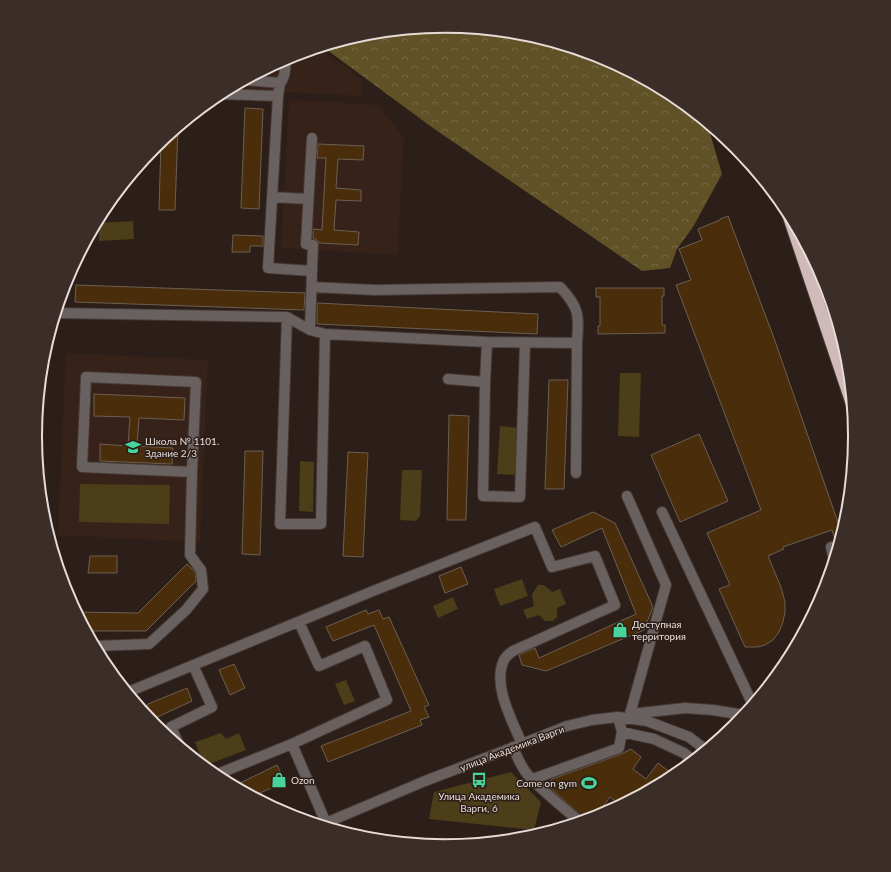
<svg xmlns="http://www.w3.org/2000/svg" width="891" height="872" font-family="Lato,sans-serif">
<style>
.built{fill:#37221a}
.forest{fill:url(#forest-crowns)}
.green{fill:#4b3e18}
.building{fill:#4a2d0a;stroke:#6c5f52}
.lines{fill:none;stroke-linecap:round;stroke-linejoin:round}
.minor-casing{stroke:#463933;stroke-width:12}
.highway-casing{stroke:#463933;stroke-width:14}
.minor{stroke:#696060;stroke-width:10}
.highway{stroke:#cfb9b9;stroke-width:12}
.labels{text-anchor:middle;stroke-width:3;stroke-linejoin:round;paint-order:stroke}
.poi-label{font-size:10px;fill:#e7dcd8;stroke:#2c1e18;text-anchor:start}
.street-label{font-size:10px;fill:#e7dcd8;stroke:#2c1e18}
.rim{fill:none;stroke:#e7dcd8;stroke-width:2}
</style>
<defs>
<pattern id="forest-crowns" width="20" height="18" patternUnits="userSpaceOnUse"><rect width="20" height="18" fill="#605126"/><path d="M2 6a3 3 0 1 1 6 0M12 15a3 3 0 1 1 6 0" fill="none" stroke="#776945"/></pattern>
</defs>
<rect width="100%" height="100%" fill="#2c1e18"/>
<path class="built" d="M319 48 362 79 361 96 228 89 289 57Z
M289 100 378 105 404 137 397 255 281 248Z
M66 353 208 360 200 542 58 535Z"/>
<path class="forest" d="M446 26 526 34 603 57 673 95 707 123 722 174 693 227 677 249 670 268 642 271 433 128 323 47 366 34Z"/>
<path class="green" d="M133 221 134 239 99 241V223Z
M620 373H641L639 437 618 436Z
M500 426 519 428 517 475 497 474Z
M300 461 314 462 313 512 299 511Z
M402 470H422L420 516 416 521 400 520Z
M80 484 170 485 169 524 79 522Z
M522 579 528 596 500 606 494 589Z
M538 585C545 584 547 588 552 592L560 589 566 604 557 608V617L553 621H545L539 615 527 619 523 610 534 606 532 594Z
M453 597 458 609 438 618 433 606Z
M346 680 355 701 344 705 335 684Z
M221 733 226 739 239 733 246 750 204 766 195 742Z
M511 772 541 802 534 830 429 819 434 792Z"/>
<path class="building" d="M245 108 263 109 259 209 241 208Z
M178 128 175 210H159L161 141Z
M318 144 364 146 363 160 338 159 336 188 361 190V201L336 200 334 230 359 232 358 245 319 243 317 240 313 238V229L322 230 326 158H317Z
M728 216 774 338 842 534 838 548 832 530 783 547 784 549 768 556 781 587 785 602V612L783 622 779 632 773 640 765 645 758 647H745L719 589 730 585 707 533 761 510 676 285 691 280 679 249 702 240 698 229 720 220V219Z
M233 235 263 236V246H250V252H232Z
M76 285 305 293 304 310 75 302Z
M596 288H664V296H662V325H665V333L598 334V326H600V297H596Z
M317 303 538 314 537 334 317 324Z
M549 380H568L564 489H545Z
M94 394 185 398 184 420 139 418 137 446 173 448 172 464 100 461V444L128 446 130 417 94 416Z
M449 415 469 416 466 520H447Z
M699 434 728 501 680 522 651 455Z
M245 451H263L260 555 242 554Z
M348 452 368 453 363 557 343 556Z
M593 512 615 523 653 607 644 630 546 671 522 665 519 655 535 648 539 658 636 614 602 528 561 547 552 530Z
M90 556H117V573H88Z
M187 564 195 572 196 581 146 631H87L77 612 138 613Z
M461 567 468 584 445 593 439 576Z
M366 610 368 614 379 610 383 619 389 617 429 705 424 707 429 717 420 720 422 725 328 762 321 746 411 711 374 625 333 641 326 627Z
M234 664 245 688 230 695 219 670Z
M187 688 192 701 151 720 145 713 148 704Z
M631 749 641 757 633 769 646 779 658 763 675 776 621 805 610 797 595 817 586 820 547 785 552 779 621 754Z
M277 765 285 782 253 796 234 786Z"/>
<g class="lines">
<defs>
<path id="minor" d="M246 80 280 83C286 77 285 67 286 59
M280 83 278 96 268 268 312 271 310 330
M220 94 278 96
M312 138 306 244 313 245 312 271
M272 197 308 199
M56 313 287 317 310 330 325 334 487 342 577 343C579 316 580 308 560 287L375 290 312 287
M287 317 280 524H321L325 334
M487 342 485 382 483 496 520 497 525 343
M448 379 485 382
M576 473 577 343
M627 496 666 585 630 714
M662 512 753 705
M831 547 834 560
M95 646 149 644 186 610 203 589 201 570 190 555 192 472 196 382 86 377 82 467 192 472
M128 692 373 591 535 527 552 567 595 556 615 605 513 651C510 653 506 656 504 660 492 685 512 720 522 744
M631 714 685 708 713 710 744 715
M618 717 622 732 654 739 684 753 693 760
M292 744 387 700 365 646 319 666 299 622
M179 745 171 727 212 707 193 665
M513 747C517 757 521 767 528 775 543 792 563 807 580 822
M215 775 292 744 326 823
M533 779 619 748 622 732
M321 825 425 781 522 744 567 726 592 720 618 717 647 721 689 737 706 750"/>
<path id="highway" d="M786 208 853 407"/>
</defs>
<use href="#minor" class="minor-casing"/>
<use href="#highway" class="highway-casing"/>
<use href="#minor" class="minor"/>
<use href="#highway" class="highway"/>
</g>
<defs>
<symbol id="school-bare" viewBox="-9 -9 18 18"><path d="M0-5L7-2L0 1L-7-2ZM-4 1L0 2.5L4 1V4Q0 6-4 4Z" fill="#48d49d" stroke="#2c1e18" stroke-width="2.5" paint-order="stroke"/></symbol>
<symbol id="shop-bare" viewBox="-9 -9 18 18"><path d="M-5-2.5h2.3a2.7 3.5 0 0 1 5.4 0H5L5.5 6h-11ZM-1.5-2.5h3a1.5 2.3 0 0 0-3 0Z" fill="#48d49d" stroke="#2c1e18" stroke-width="2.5" paint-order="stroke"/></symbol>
<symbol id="bus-bare" viewBox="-9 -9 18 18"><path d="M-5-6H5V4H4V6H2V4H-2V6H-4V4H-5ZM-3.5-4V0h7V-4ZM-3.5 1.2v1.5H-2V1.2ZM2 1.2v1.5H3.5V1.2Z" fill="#48d49d" stroke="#2c1e18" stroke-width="2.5" paint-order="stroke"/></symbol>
<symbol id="stadium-bare" viewBox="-9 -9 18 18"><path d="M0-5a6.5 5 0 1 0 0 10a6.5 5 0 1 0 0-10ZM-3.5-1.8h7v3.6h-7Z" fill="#48d49d" stroke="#2c1e18" stroke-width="2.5" paint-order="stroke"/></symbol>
</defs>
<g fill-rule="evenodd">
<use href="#school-bare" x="122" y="436" width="22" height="22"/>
<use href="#shop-bare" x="609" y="619" width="22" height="22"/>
<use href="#shop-bare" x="268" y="769" width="22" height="22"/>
<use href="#bus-bare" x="468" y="769" width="22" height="22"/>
<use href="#stadium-bare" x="578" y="772" width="22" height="22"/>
</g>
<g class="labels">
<g class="poi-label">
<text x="145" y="445">Школа № 1101.<tspan x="145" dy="12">Здание 2/3</tspan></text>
<text x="632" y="628">Доступная<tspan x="632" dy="12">территория</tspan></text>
<text x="291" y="784">Ozon</text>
<text x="577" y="787" text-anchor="end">Come on gym</text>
<text x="479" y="800" text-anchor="middle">Улица Академика<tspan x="479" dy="12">Варги, 6</tspan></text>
</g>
<g class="street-label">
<text transform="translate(512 748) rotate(-21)" y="4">улица Академика Варги</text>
</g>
</g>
<path d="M0 0H891V872H0ZM42 436a403 403 0 1 1 806 0a403 403 0 1 1-806 0Z" fill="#3b2d27" fill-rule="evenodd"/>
<path class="rim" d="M42 436a403 403 0 1 1 806 0a403 403 0 1 1-806 0Z"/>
</svg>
